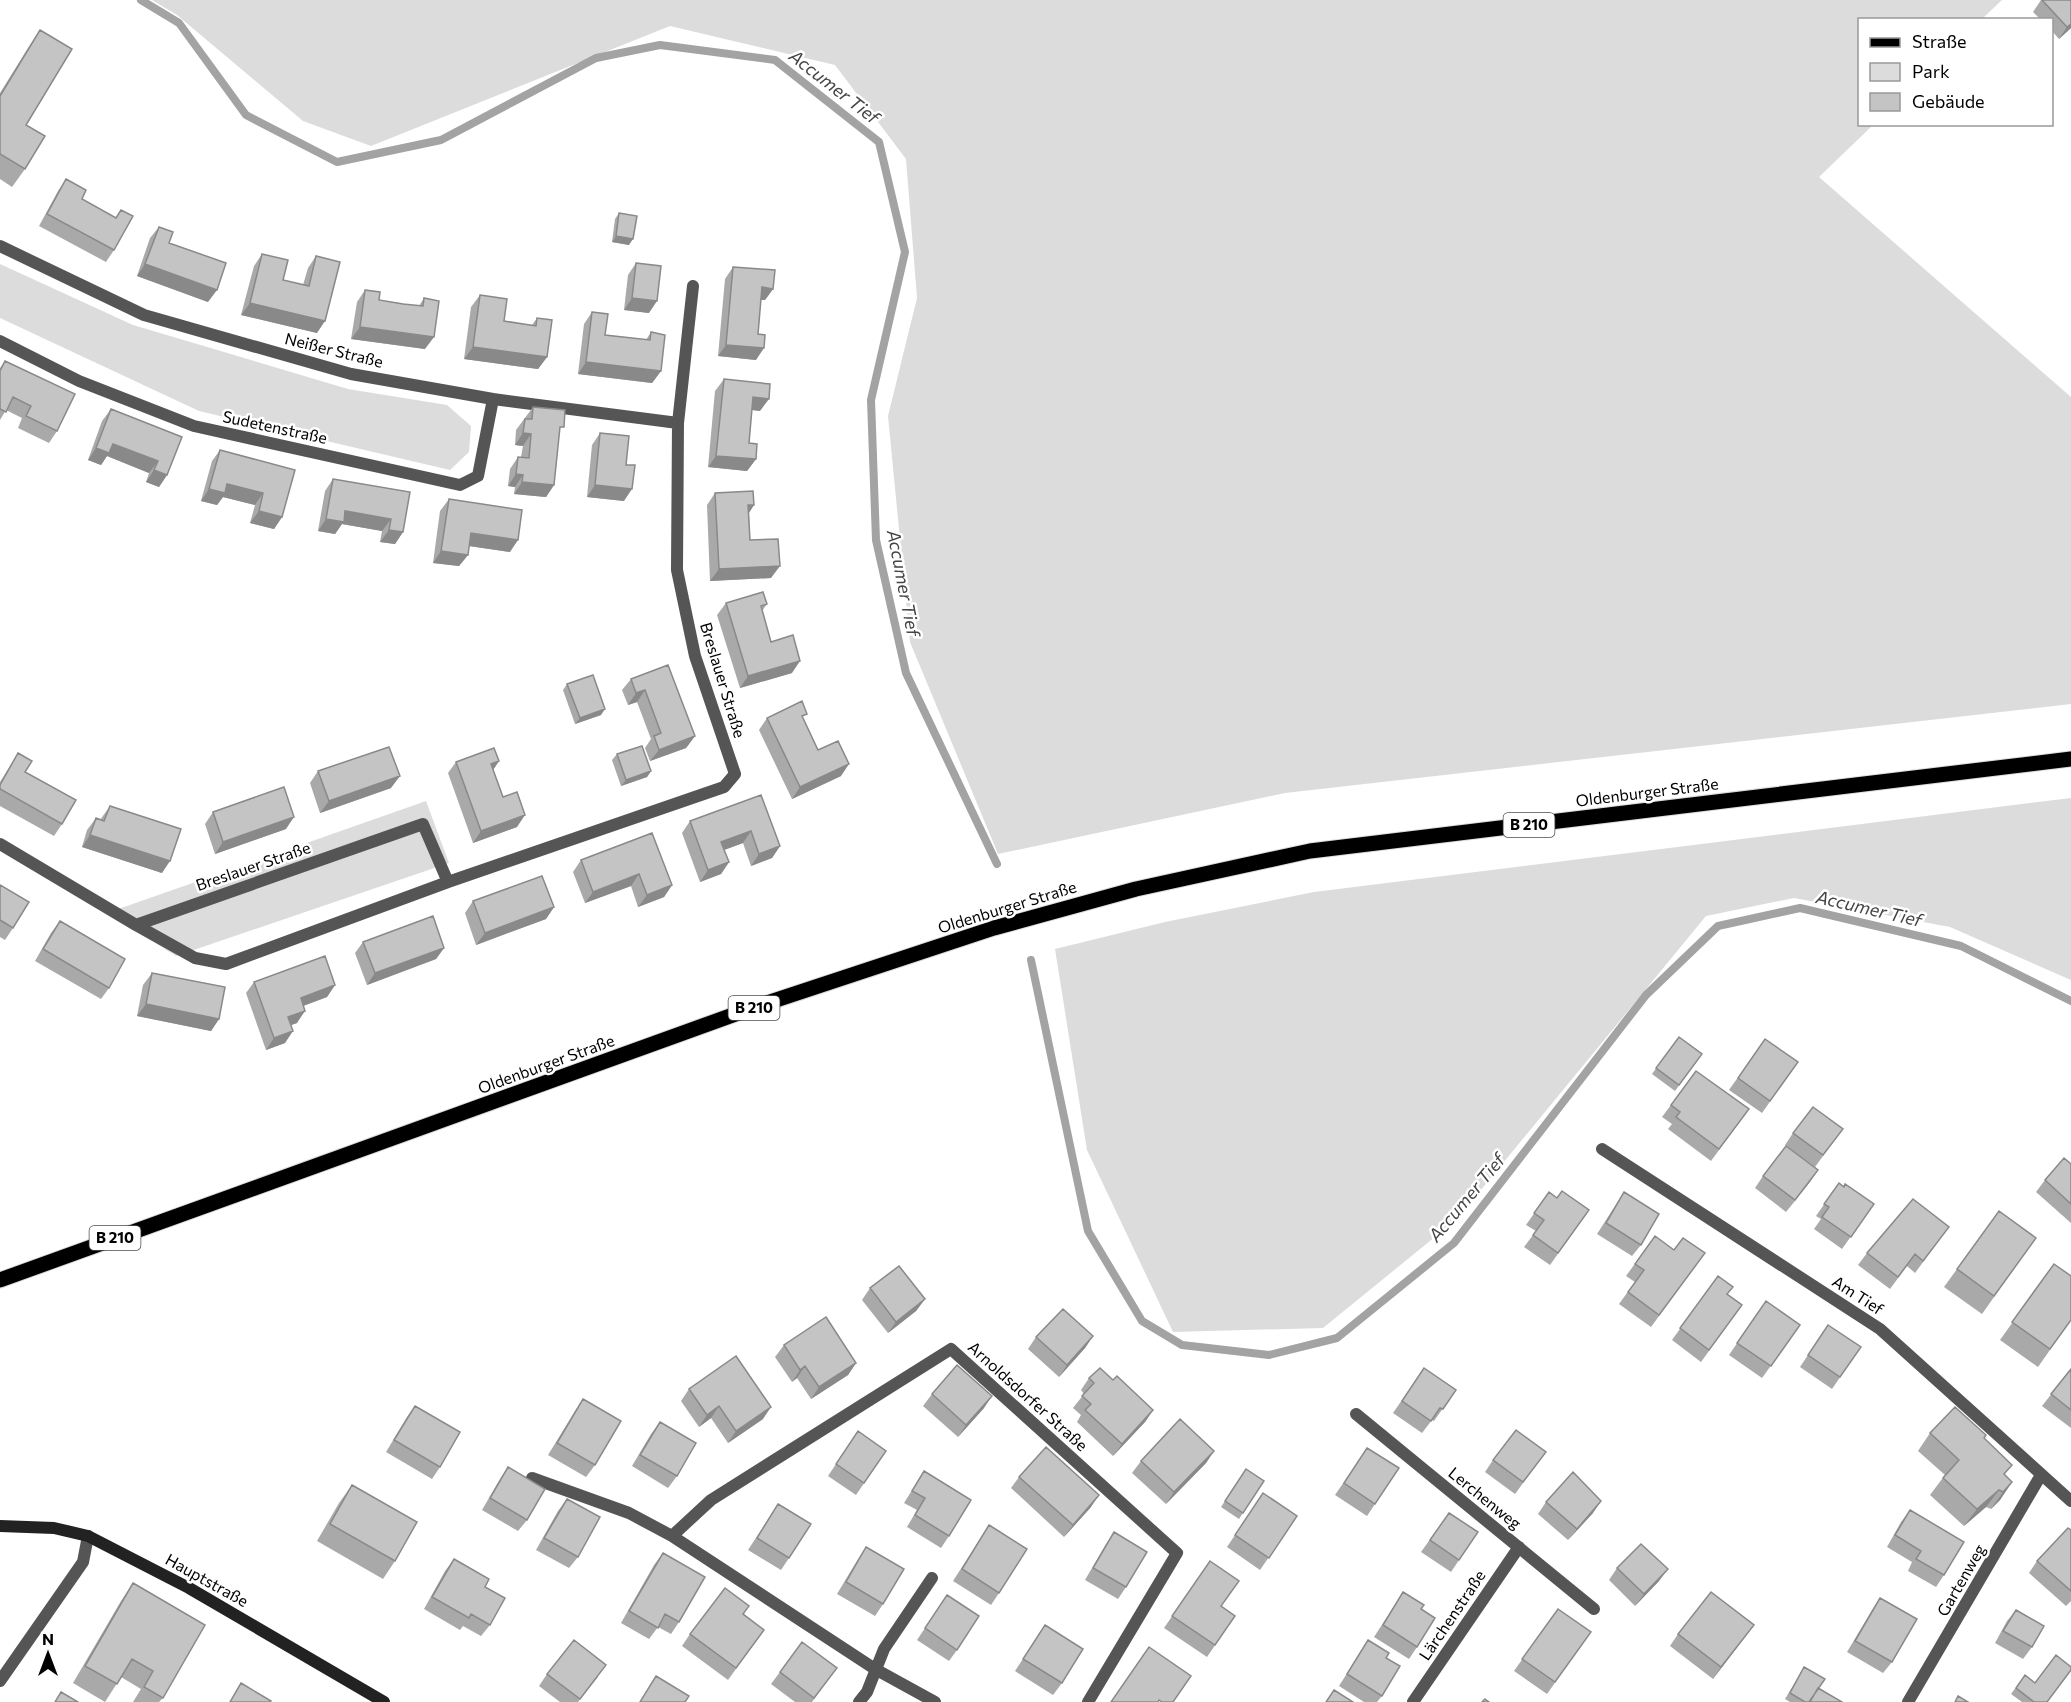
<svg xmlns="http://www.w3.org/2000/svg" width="2071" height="1702" font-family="Commissioner,sans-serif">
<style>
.green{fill:#dcdcdc}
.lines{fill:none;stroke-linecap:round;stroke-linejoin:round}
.stream{stroke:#a3a3a3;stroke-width:8}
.primary-casing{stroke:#dbdbdb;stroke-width:17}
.street{stroke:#555;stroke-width:12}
.secondary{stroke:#222;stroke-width:12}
.primary{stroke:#000;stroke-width:15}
.wall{fill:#a9a9a9}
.shaded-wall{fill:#898989}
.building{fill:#c4c4c4;stroke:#898989;stroke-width:1.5}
.labels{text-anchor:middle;stroke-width:5;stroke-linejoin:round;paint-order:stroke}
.shield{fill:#fff;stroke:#4c4c4c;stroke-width:1.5}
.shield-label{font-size:15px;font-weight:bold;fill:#000}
.street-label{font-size:16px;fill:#000;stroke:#fff}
.water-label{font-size:18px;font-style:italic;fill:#444;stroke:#fff}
</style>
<rect width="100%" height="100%" fill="#fff"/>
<path class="green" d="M152 0H2002L1982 19 1860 20V124L1873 125 1819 177 2071 397V704L1285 793 998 854 910 642 888 416 917 298 906 159 835 65 670 26 371 146 303 121 177 15Z
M0 264 133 325 348 389 447 405 471 426 469 452 450 470 199 411 0 318Z
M2071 798V980L1950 927 1794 898 1706 916 1457 1219 1323 1328 1173 1332 1087 1150 1055 949 1165 922 1314 892Z
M426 801 449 863 176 956 107 913Z"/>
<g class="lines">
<path class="stream" d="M141 0 179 23 246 115 337 162 441 140 596 58 660 45 775 60 879 142 905 252 871 400 876 540 906 673 997 864
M1031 960 1088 1231 1142 1321 1182 1345 1269 1355 1337 1338 1454 1243 1646 995 1718 926 1800 908 1961 946 2071 1001"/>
<defs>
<path id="primary" d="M0 1280 755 1007 994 928 1136 889 1310 851 2071 759"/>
</defs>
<use href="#primary" class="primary-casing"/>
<path class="street" d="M0 246 144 315 351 374 493 399 678 423
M0 341 79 381 194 426 460 485 478 476 493 399
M0 844 136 925 423 824 448 882
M136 925 195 958 226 964 448 882 724 787 735 774 695 656 677 570 678 423 693 286
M1602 1149 1880 1329 2071 1501
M1356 1414 1594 1609
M532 1478 629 1513 672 1536 711 1500 951 1349 1177 1553 1088 1702
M672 1536 875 1669 935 1702
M0 1681 83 1562 88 1536
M859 1702 867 1692 884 1649 932 1578
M1413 1702 1519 1547
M1908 1702 2041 1475"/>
<path class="secondary" d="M0 1526 54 1528 88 1536 189 1588 384 1702"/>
<use href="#primary" class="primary"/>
</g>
<path class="wall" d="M2041 0H2071V28L2059 39 2052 31V20H2041L2033 12Z
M40 30 26 125 25 169 12 187 0 179V93L28 48Z
M66 179 82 199 116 218 121 210 114 250 106 262 39 226 58 191Z
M619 213 629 245 612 242 615 219Z
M159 227 169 243 208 302 137 276 150 238Z
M262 254 283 280 303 285 308 268 316 256 317 333 241 315 254 266Z
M636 263 649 313 624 310 628 275Z
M733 267 773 289 765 300H761L756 360 718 356 725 279Z
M365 290 379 300 419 306 424 298 425 349 351 339 357 302Z
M480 295 504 321 532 325 537 318 547 357 538 369 464 359 471 307Z
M592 312 605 335 646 340 651 332 661 371 652 383 578 374 584 324Z
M5 361 57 431 49 443 18 428 22 418 6 410 0 420V368Z
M724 379 760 411 752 410 749 443 756 459 747 471 708 467 715 391Z
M533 407 559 433 554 485 546 497 514 494 515 487 508 486 510 469 518 457H521L523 446 515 445 516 430Z
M111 409 182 437 167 475 159 487 146 482 149 473 107 456 101 465 88 460 102 421Z
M600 433 626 465 624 501 587 497 592 445Z
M220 450 295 470 282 517 274 529 250 523 255 505 223 497 217 505 201 501 212 461Z
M333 479 410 492 403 532 395 544 380 542 382 531 342 524 335 534 318 531 325 491Z
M715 493 754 505 749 513 750 540 771 578 710 581 707 505Z
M449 499 510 552 469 546 468 555 459 566 433 563 440 511Z
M726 603 767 604 762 611 771 642 792 673 740 688 717 615Z
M668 665 695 736 686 748 650 761 645 748 651 739 637 702 628 705 622 690 631 679Z
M567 684 601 715 575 724 563 690Z
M767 718 804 719 818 750 841 776 792 799 759 730Z
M18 753 25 772 62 824 54 836 0 806V782Z
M617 754 651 771 647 777 621 786 612 760Z
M499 761 493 770 503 797 517 827 473 843 448 773 456 762Z
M318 771 391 788 320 813 310 783Z
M761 795 780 846 772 858 751 866 743 843 724 850 729 862 721 874 700 882 682 833 690 821Z
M110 806 162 873 82 847 87 830 96 818 100 820Z
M213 812 286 829 215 854 205 824Z
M652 833 672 885 664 897 638 907 631 886 585 903 573 872 581 860Z
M0 885 13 928 5 940 0 937Z
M473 901 554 907 546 919 476 945 465 913Z
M60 921 109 988 101 999 35 961 51 933Z
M363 942 444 948 436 959 367 985 355 953Z
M152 973 219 1019 211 1031 137 1016 143 985Z
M254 982 335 985 327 997 303 1006 297 1023 291 1025 285 1043 266 1050 246 993Z
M1679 1037 1702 1054 1675 1091 1652 1074Z
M1765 1039 1798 1062 1762 1113 1729 1090Z
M1696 1071 1749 1109 1711 1161 1668 1129 1672 1124 1662 1117Z
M1793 1133 1834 1141 1815 1167 1785 1145Z
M2071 1164V1223L2036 1192 2045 1180Z
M1818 1170 1786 1212 1755 1188 1763 1176Z
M1839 1183 1874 1204 1842 1249 1814 1229 1821 1219 1816 1216Z
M1549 1192 1557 1198 1589 1210 1550 1265 1524 1247 1536 1231 1526 1225Z
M1624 1192 1641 1245 1632 1256 1597 1234Z
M1999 1211 2036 1238 1982 1314 1944 1287Z
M1949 1227 1915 1273 1907 1266 1890 1289 1858 1265 1867 1253Z
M1655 1236 1674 1250 1705 1253 1651 1327 1619 1304 1635 1282 1626 1276Z
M2054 1264 2071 1320 2038 1367 2000 1340Z
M1718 1276 1727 1294 1742 1305 1701 1362 1672 1340Z
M870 1288 925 1299 916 1311 888 1333 862 1300Z
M1766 1301 1800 1325 1762 1378 1729 1355Z
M1828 1325 1861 1347 1832 1389 1800 1367Z
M1093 1336 1085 1348 1059 1377 1028 1349 1036 1337Z
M784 1345 856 1363 848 1375 811 1399 797 1378 792 1382 775 1357Z
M1424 1368 1456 1390 1434 1421 1432 1420 1422 1433 1393 1413Z
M2071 1369V1428L2042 1406Z
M1089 1378 1113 1380 1153 1410 1145 1422 1113 1456 1077 1422 1081 1415 1073 1408 1084 1394 1081 1390Z
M689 1389 763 1419 728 1443 711 1418 699 1427 681 1401Z
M932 1394 984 1408 958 1437 923 1406Z
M583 1399 595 1465 586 1477 548 1455 575 1411Z
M415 1406 440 1467 432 1479 386 1452 407 1417Z
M660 1422 677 1476 668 1488 632 1466 651 1434Z
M858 1431 886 1451 856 1495 828 1476Z
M1930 1433 1984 1439 2005 1475 2012 1482 2000 1500 1991 1509 1986 1507 1964 1526 1930 1495 1945 1475 1918 1451Z
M1214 1451 1206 1463 1166 1504 1132 1473 1141 1461Z
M1546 1452 1515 1494 1485 1472 1493 1460Z
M1359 1460 1375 1504 1367 1516 1335 1495Z
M508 1467 527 1520 518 1531 482 1510 500 1479Z
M1246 1469 1264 1481 1239 1519 1221 1507Z
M924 1471 949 1536 941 1548 907 1527 917 1510 904 1503Z
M1019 1477 1091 1507 1064 1537 1011 1488Z
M352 1485 395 1561 383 1579 317 1541 339 1503Z
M1263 1493 1297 1516 1260 1570 1227 1547Z
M567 1499 578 1557 569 1568 536 1550 558 1511Z
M1546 1502 1593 1513 1568 1540 1538 1514Z
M778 1504 789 1558 781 1570 748 1550Z
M1910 1510 1944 1575 1936 1587 1908 1571 1912 1562 1887 1547 1901 1522Z
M1449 1513 1478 1532 1451 1572 1421 1552Z
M989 1525 999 1593 991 1605 953 1581Z
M2071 1530V1601L2066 1606 2029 1573 2037 1561Z
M1114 1532 1126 1587 1118 1599 1085 1580 1106 1544Z
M866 1547 883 1604 875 1616 837 1594 858 1559Z
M663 1553 679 1622 671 1634 658 1627 649 1639 621 1623 654 1565Z
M454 1559 485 1587 490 1625 481 1636 463 1626 460 1630 424 1609 445 1571Z
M1210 1561 1221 1606 1235 1616 1207 1657 1164 1628Z
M1617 1568 1659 1581 1635 1606 1609 1580Z
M133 1583 163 1698 159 1702H133L141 1689 121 1677 105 1702 73 1683 121 1601Z
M1403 1592 1421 1609 1417 1647 1409 1659 1374 1637Z
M1880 1598 1892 1662 1883 1673 1847 1652 1872 1610Z
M939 1607 957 1650 949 1661 917 1640Z
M1558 1609 1591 1632 1547 1694 1514 1671Z
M2016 1610 2032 1647 2023 1659 1995 1643 2007 1621Z
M744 1614 764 1630 728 1680 682 1646 690 1634Z
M1045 1625 1062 1683 1053 1695 1015 1671Z
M1754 1625 1713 1679 1670 1646 1678 1634Z
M1368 1640 1386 1658 1382 1696 1377 1702H1364L1339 1686Z
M1804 1667 1819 1689 1842 1702H1790L1785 1699Z
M837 1668 812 1702H795L771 1684 780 1672Z
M547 1674 598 1677 578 1702H560L539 1686Z
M2025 1675 2047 1702H2022L2011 1694Z"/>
<path class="shaded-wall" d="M2071 24V28L2059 39 2067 27Z
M616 236 633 239 629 245 612 242Z
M145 264 217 290 208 302 137 276Z
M762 287 773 289 765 300 753 299Z
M632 298 657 301 649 313 624 310Z
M250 303 325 321 317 333 241 315Z
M360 327 434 337 425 349 351 339Z
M726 345 764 348 756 360 718 356Z
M473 347 547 357 538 369 464 359Z
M586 362 661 371 652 383 578 374Z
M753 397 769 399 760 411 745 409Z
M523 433 531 434 523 446 515 445Z
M113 444 158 461 149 473 107 456 101 465 88 460 96 448Z
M716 456 756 459 747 471 708 467Z
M154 470 167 475 159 487 146 482Z
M516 474 523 475 515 487 508 486Z
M522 482 554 485 546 497 514 494Z
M227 484 263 493 255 505 223 497 217 505 201 501 209 489Z
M595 485 632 489 624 501 587 497Z
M748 505H754L746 517Z
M259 511 282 517 274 529 250 523Z
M345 511 391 519 382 531 342 524 335 534 318 531 326 519Z
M389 530 403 532 395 544 380 542Z
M471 533 518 540 510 552 462 545Z
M441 551 468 555 459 566 433 563Z
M780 566 771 578 710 581 719 569Z
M800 661 792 673 740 688 748 676Z
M645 690 637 702 628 705 636 693Z
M605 709 601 715 575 724 580 718Z
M695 736 686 748 650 761 659 750Z
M499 761 491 773V764Z
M849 764 841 776 792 799 800 787Z
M651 771 647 777 621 786 626 780Z
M400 776 391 788 320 813 329 801Z
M525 815 517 827 473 843 481 831Z
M294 817 286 829 215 854 223 842Z
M751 831 743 843 713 854 721 842Z
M90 835 170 861 162 873 82 847Z
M780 846 772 858 751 866 759 854Z
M729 862 721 874 700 882 708 870Z
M639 874 631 886 585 903 593 892Z
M672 885 664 897 638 907 647 895Z
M554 907 546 919 476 945 485 933Z
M444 948 436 959 367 985 375 973Z
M335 985 327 997 292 1010 301 998Z
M146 1004 219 1019 211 1031 137 1016Z
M305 1011 297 1023 280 1029 288 1017Z
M293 1031 285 1043 266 1050 274 1038Z
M1818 1170 1810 1182 1786 1212 1795 1200Z
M925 1299 916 1311 888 1333 896 1322Z
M1093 1336 1085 1348 1059 1377 1067 1365Z
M856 1363 848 1375 811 1399 819 1387Z
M805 1366 797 1378 792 1382 800 1370Z
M992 1396 984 1408 958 1437 966 1425Z
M719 1406 711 1418 699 1427 707 1415Z
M771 1407 763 1419 728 1443 736 1431Z
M1153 1410 1145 1422 1113 1456 1122 1444Z
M1214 1451 1206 1463 1166 1504 1174 1492Z
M2012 1482 2000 1500 1991 1509 2003 1492Z
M1999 1490 1986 1507 1964 1526 1977 1509Z
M1099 1495 1091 1507 1064 1537 1073 1525Z
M1601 1501 1593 1513 1568 1540 1577 1529Z
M1668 1569 1659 1581 1635 1606 1644 1594Z
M1754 1625 1745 1637 1713 1679 1721 1667Z"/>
<path class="building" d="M2042 0H2071V24L2067 27Z
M40 30 72 49 26 125 45 136 25 169 0 154V96Z
M66 179 86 190 82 199 116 218 121 210 133 216 114 250 47 214Z
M619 213 637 216 633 239 616 236Z
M159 227 173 232 169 243 226 263 217 290 145 264Z
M262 254 288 260 283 280 309 286 316 256 340 262 325 321 250 303Z
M636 263 661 266 657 301 632 298Z
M733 267 775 270 773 289 762 287 758 334 765 335 764 348 726 345Z
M365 290 380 292 379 300 403 304 423 306 424 298 439 301 434 337 360 327Z
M480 295 507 299 504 321 536 326 537 318 552 320 547 357 473 347Z
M592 312 608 314 605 335 650 340 651 332 665 335 661 371 586 362Z
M5 361 75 394 57 431 26 416 31 406 13 397 6 412 0 409V371Z
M724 379 770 384 769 399 753 397 749 443 757 444 756 459 716 456Z
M533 407 565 410 564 427H560L554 485 522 482 523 475 516 474 518 457 529 458 531 434 523 433 525 419H532Z
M111 409 182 437 167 475 154 470 158 461 113 444 109 453 96 448Z
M600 433 629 436 626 465H635L632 489 595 485Z
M220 450 295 470 282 517 259 511 263 493 227 484 225 493 209 489Z
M333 479 410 492 403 532 389 530 391 519 345 511 344 522 326 519Z
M753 491 754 505H748L750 540 778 539 780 566 719 569 715 493Z
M449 499 522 510 518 540 471 533 468 555 441 551Z
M763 592 767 604 761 606 771 642 793 635 800 661 748 676 726 603Z
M668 665 695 736 659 750 654 736 661 733 645 690 636 693 631 679Z
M593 675 605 709 580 718 567 684Z
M802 701 807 714 802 716 818 750 838 741 849 764 800 787 767 718Z
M642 746 651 771 626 780 617 754Z
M389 747 400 776 329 801 318 771Z
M494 748 499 761 491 764 503 797 517 792 525 815 481 831 456 762Z
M18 753 32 761 25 772 76 800 62 824 0 789V785Z
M284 787 294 817 223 842 213 812Z
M761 795 780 846 759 854 751 831 721 842 729 862 708 870 690 821Z
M110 806 181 829 170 861 90 835 96 818 104 821Z
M652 833 672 885 647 895 639 874 593 892 581 860Z
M542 876 554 907 485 933 473 901Z
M0 885 29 902 13 928 0 920Z
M433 916 444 948 375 973 363 942Z
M60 921 125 959 109 988 43 949Z
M325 956 335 985 301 998 305 1011 288 1017 293 1031 274 1038 254 982Z
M152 973 225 987 219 1019 146 1004Z
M1679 1037 1702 1054 1679 1085 1656 1068Z
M1765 1039 1798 1062 1770 1101 1738 1078Z
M1696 1071 1749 1109 1719 1149 1676 1117 1680 1112 1671 1105Z
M1813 1107 1843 1129 1823 1155 1793 1133Z
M1786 1146 1818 1170 1795 1200 1763 1176Z
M2064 1158 2071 1164V1204L2045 1180Z
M1839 1183 1844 1187 1845 1184 1874 1204 1851 1237 1822 1217 1829 1207 1824 1204Z
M1562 1191 1589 1210 1558 1253 1533 1235 1544 1220 1534 1213 1549 1192 1557 1198Z
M1624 1192 1659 1214 1641 1245 1606 1223Z
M1913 1199 1949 1227 1923 1261 1915 1254 1898 1277 1867 1253Z
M1999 1211 2036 1238 1994 1296 1957 1269Z
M1655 1236 1674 1250 1683 1238 1705 1253 1659 1315 1628 1292 1644 1270 1635 1264Z
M2054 1264 2071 1276V1320L2050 1349 2012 1322Z
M899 1266 925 1299 896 1322 870 1288Z
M1718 1276 1733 1287 1727 1294 1742 1305 1709 1350 1680 1328Z
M1766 1301 1800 1325 1771 1366 1737 1343Z
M1063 1309 1093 1336 1067 1365 1036 1337Z
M826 1317 856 1363 819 1387 805 1366 800 1370 784 1345Z
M1828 1325 1861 1347 1840 1377 1808 1355Z
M736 1356 771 1407 736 1431 719 1406 707 1415 689 1389Z
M957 1365 992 1396 966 1425 932 1394Z
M1100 1368 1113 1380 1117 1376 1153 1410 1122 1444 1085 1410 1091 1404 1082 1396 1094 1383 1089 1378Z
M1424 1368 1456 1390 1443 1409 1440 1408 1431 1421 1402 1401Z
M2071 1369V1410L2051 1394Z
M583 1399 621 1421 595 1465 557 1443Z
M415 1406 460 1432 440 1467 394 1440Z
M1955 1407 1986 1435 1984 1438 2012 1465 2004 1474 2012 1482 2003 1492 1999 1490 1977 1509 1943 1478 1959 1460 1930 1433Z
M1180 1419 1214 1451 1174 1492 1141 1461Z
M660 1422 696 1443 677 1476 640 1455Z
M1516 1430 1546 1452 1523 1482 1493 1460Z
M858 1431 886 1451 864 1483 836 1464Z
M1046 1447 1099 1495 1073 1525 1019 1477Z
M1367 1448 1399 1468 1375 1504 1344 1483Z
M508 1467 545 1489 527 1520 490 1498Z
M1246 1469 1264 1481 1243 1513 1225 1501Z
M924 1471 971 1500 949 1536 915 1515 925 1498 912 1491Z
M1573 1472 1601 1501 1577 1529 1546 1502Z
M352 1485 417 1522 395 1561 330 1524Z
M1263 1493 1297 1516 1269 1558 1235 1535Z
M567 1499 600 1517 578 1557 544 1538Z
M778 1504 811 1524 789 1558 757 1538Z
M1910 1510 1964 1542 1944 1575 1916 1559 1921 1551 1895 1535Z
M1449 1513 1478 1532 1459 1560 1430 1540Z
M989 1525 1027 1549 999 1593 962 1569Z
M2068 1528 2071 1530V1591L2037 1561Z
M1114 1532 1147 1552 1126 1587 1093 1568Z
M1641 1544 1668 1569 1644 1594 1617 1568Z
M866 1547 904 1569 883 1604 846 1582Z
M663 1553 705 1577 679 1622 665 1614 658 1628 629 1611Z
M454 1559 489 1579 485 1587 505 1598 490 1625 471 1614 469 1618 432 1597Z
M1210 1561 1239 1581 1221 1606 1235 1616 1215 1645 1172 1616Z
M133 1583 205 1625 163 1698 144 1687 153 1671 132 1659 117 1684 85 1666Z
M725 1588 749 1606 743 1614 764 1630 736 1668 690 1634Z
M1403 1592 1424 1605 1421 1609 1435 1618 1417 1647 1383 1625Z
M1711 1592 1754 1625 1721 1667 1678 1634Z
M947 1595 979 1616 957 1650 925 1628Z
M1880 1598 1917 1619 1892 1662 1855 1641Z
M1558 1609 1591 1632 1555 1682 1522 1659Z
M2016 1610 2044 1626 2032 1647 2003 1631Z
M1045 1625 1083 1649 1062 1683 1023 1659Z
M574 1640 606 1665 580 1699 547 1674Z
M1368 1640 1389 1653 1386 1658 1400 1666 1382 1696 1347 1674Z
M802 1642 837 1668 814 1698 780 1672Z
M1149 1647 1191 1676 1173 1702H1162L1159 1700 1158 1702H1111Z
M2056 1655 2071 1667V1670L2047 1702H2034L2016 1688 2025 1675 2035 1683Z
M1804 1667 1825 1679 1809 1702H1805L1790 1693Z
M656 1676 689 1696 685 1702H640Z
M241 1683 271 1701 270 1702H230Z
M1818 1688 1842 1702H1810Z
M1334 1690 1353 1702H1326Z
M61 1692 78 1702H55Z
M1958 1696 1968 1702H1955Z
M1485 1699 1489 1702H1482Z"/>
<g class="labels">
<g class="shield">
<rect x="1503.5" y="813" width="51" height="24" rx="4.5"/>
<rect x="728.5" y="996" width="51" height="24" rx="4.5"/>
<rect x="89.5" y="1226" width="51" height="24" rx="4.5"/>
</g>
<g class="shield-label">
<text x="1529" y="830">B 210</text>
<text x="754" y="1013">B 210</text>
<text x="115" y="1243">B 210</text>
</g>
<g class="street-label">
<text transform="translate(334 350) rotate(14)" y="6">Neißer Straße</text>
<text transform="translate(275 427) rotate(12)" y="6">Sudetenstraße</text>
<text transform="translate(723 680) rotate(73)" y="6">Breslauer Straße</text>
<text transform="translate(1647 792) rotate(-7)" y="6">Oldenburger Straße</text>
<text transform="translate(253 866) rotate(-19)" y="6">Breslauer Straße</text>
<text transform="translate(1007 907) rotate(-17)" y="6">Oldenburger Straße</text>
<text transform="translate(546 1064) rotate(-20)" y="6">Oldenburger Straße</text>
<text transform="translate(1858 1295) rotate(33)" y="6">Am Tief</text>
<text transform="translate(1028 1396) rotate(42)" y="6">Arnoldsdorfer Straße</text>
<text transform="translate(1485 1498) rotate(39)" y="6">Lerchenweg</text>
<text transform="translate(207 1580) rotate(29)" y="6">Hauptstraße</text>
<text transform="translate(1961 1580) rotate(-60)" y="6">Gartenweg</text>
<text transform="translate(1452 1615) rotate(-56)" y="6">Lärchenstraße</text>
</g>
<g class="water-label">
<text transform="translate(834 87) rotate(38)" y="6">Accumer Tief</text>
<text transform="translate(903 583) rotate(79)" y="6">Accumer Tief</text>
<text transform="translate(1869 909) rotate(13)" y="6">Accumer Tief</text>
<text transform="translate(1467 1198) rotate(-50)" y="6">Accumer Tief</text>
</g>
</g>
<rect x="1858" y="18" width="195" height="108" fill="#ffffff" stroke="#999999" stroke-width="1.5"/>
<rect x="1870" y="38" width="30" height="9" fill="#000000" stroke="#999999" stroke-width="1.5"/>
<text x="1912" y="48" font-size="18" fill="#000000">Straße</text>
<rect x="1870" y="63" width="30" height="18" fill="#dcdcdc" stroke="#999999" stroke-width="1.5"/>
<text x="1912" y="78" font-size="18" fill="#000000">Park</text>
<rect x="1870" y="93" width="30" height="18" fill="#c4c4c4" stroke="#999999" stroke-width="1.5"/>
<text x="1912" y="108" font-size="18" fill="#000000">Gebäude</text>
<g transform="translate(48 1654)" stroke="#ffffff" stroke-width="4.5" paint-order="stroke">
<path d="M0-4.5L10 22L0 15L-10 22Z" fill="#000000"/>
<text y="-9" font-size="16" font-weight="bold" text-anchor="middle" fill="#000000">N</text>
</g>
</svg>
